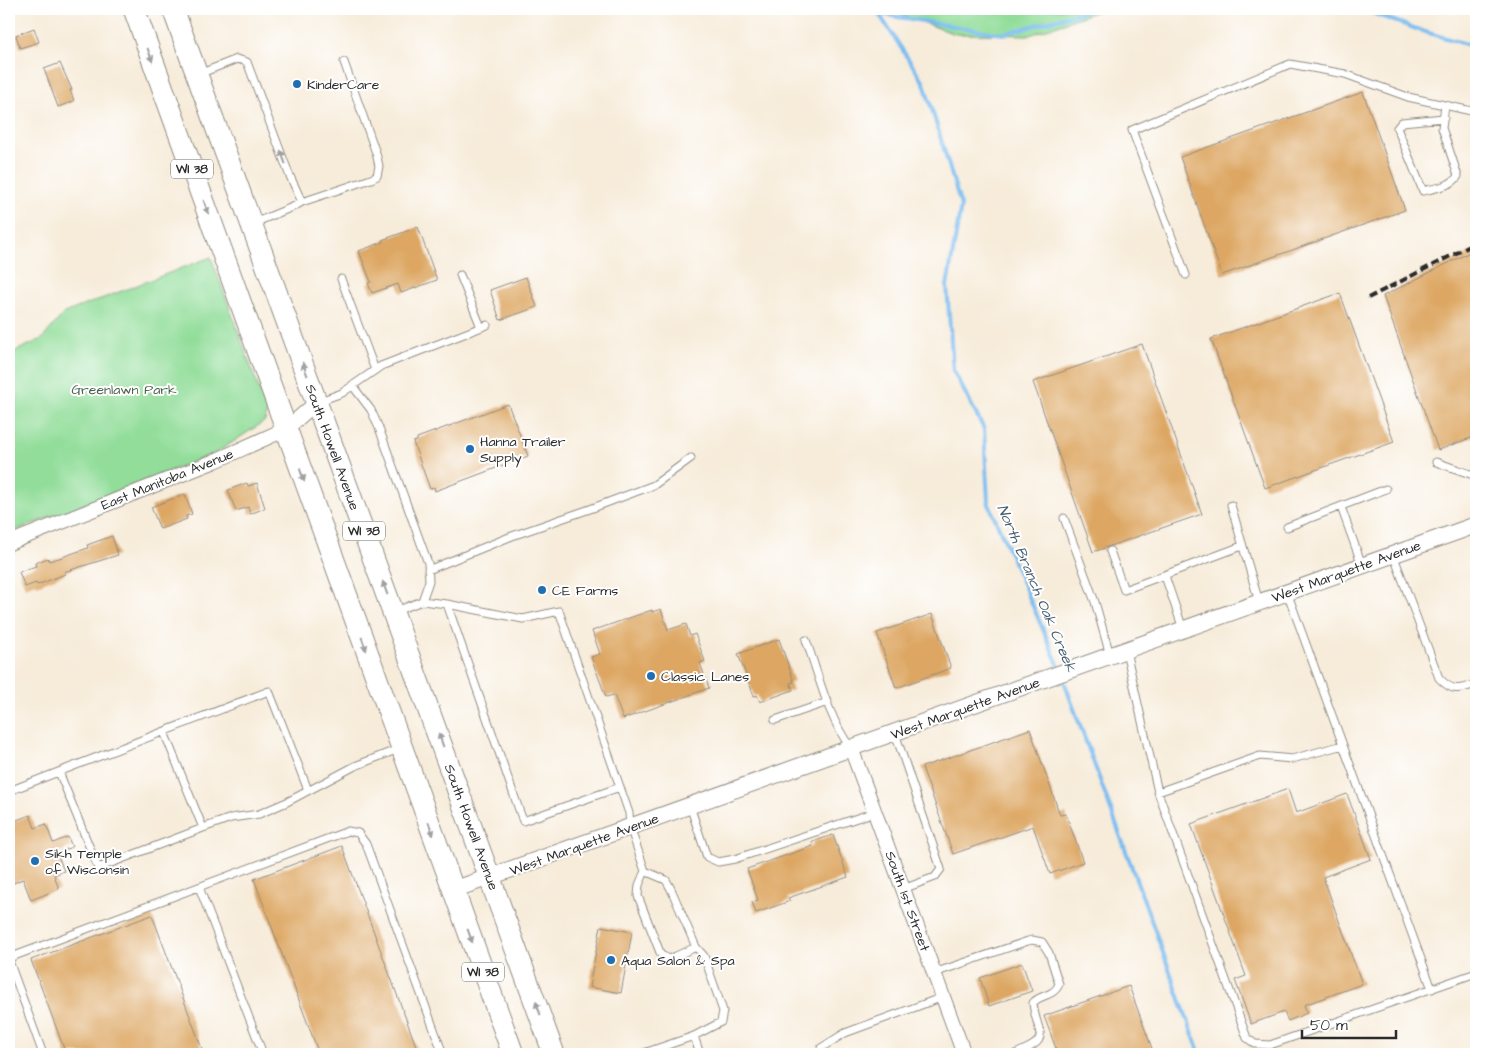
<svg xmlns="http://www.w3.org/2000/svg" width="1485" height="1063" font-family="'Architects Daughter',sans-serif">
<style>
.green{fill:#91dd99;stroke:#5e8462}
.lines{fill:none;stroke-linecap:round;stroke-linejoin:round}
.stream{stroke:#7bbdf0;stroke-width:4}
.building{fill:#dda764}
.service-casing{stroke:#918c82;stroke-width:9}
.minor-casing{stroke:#918c82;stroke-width:16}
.tertiary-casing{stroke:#918c82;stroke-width:18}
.primary-casing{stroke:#918c82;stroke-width:23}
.service{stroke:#fff;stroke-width:7}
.minor{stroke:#fff;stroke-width:14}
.tertiary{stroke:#fff;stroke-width:16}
.primary{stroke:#fff;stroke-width:21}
.rail{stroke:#2b2b2b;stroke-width:4;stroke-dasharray:8 4;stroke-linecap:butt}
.oneway{fill:#a0a0a0}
.poi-dot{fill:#1f6fb2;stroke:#fff;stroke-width:2}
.labels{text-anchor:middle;stroke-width:4;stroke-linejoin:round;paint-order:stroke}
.shield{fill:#fff;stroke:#6b6b6b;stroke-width:1}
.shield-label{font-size:12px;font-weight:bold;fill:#2b2b2b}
.poi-label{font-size:14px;fill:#2b2b2b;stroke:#fff;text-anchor:start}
.park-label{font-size:14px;fill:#4a604c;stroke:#fff}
.street-label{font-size:14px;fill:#2b2b2b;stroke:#fff}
.water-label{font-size:15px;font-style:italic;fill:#475e70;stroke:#fff}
</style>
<rect width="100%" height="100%" fill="#fff"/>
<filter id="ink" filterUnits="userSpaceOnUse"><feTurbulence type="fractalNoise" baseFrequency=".02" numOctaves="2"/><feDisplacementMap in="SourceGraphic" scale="10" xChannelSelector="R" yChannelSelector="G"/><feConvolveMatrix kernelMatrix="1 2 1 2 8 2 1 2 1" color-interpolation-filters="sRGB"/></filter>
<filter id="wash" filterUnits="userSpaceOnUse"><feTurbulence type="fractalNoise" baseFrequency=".0096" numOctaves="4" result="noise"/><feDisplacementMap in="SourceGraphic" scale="20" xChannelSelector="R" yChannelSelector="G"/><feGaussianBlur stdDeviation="1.12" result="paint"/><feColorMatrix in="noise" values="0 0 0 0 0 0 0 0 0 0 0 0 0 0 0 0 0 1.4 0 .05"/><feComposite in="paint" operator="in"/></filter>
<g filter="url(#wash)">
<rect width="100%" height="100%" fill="#f7ecda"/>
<path class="green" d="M886 9H1103L1030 35 955 34Z
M211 257 267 411 265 421 216 453 9 533V354L42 339 64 313Z"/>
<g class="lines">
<path class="stream" d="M873 9 879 14 924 83 961 206 947 286 953 370 984 429 988 502 1060 669
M1361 9 1422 31 1476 47
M879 14 1003 34 1094 9
M1062 676 1200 1054"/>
</g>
<g id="blocks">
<path class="building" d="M34 28 39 42 20 48 16 35Z
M60 63 72 90H70L74 101 58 107 44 69Z
M1363 92 1405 210 1222 275 1180 157Z
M418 227 437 280 401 293 398 284 372 293 368 283 371 282 359 251 383 242 382 240Z
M1476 249V436L1438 450 1383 296Z
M526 277 537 307 500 320 490 290Z
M1340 293 1394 442 1265 488 1211 339Z
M1142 344 1202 514 1093 552 1033 382Z
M508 404 528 456 435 491 434 487 430 489 413 442 417 441V438Z
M247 483 248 486 257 483 265 508 250 514 248 507 236 511 228 490Z
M185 494 192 514 186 516 187 519 160 529 151 507Z
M112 536 118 555 64 572 65 574 37 585 36 583 25 587 19 572 36 566 35 563 48 558 49 561 59 558 88 548 87 545Z
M661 609 668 630 686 624 690 636 695 634 705 661 700 663 709 688 623 719 614 695 606 697 591 657 600 654 592 631 652 610V612Z
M932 614 951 668 896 688 877 633Z
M779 639 794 682 790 683 793 690 760 702 757 695 754 696 738 654Z
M1030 729 1060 815 1066 814 1083 862 1050 874 1033 826 953 854 922 767Z
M1288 789 1296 813 1347 794 1371 859 1323 877 1362 984 1304 1005 1307 1013 1288 1021 1284 1012 1251 1024 1235 980 1246 976 1191 824Z
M30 815 35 828 46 824 53 843 68 837 72 847 57 853 64 871 54 875 59 889 31 900 23 879 9 885V823Z
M833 835 848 877 788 898 790 901 756 913 752 902 758 900 747 869 813 846 812 842Z
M342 846 419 1054H319L254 879Z
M152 915 204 1054H66L31 960Z
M601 926 632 932 621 993 589 987Z
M1022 963 1032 991 989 1006 980 978Z
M1129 986 1154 1054H1058L1044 1016Z"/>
</g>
</g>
<g filter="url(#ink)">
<use href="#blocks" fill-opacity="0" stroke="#918c82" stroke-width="1"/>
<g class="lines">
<defs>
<path id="service" d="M199 74 237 59 247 62 289 174 302 202
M1444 118 1402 122 1397 128 1423 191C1434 188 1451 187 1458 176L1442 128 1445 105
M254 223 295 206 302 202 371 179 377 176 379 166 376 153 344 62
M460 275 481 327
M1186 275 1132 130 1290 64 1345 74 1408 97 1476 112
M341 279 375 370
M352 385 371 410 379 428 428 563 429 581 422 601 396 611
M320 401 342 393 381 366 487 325
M1436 462 1476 476
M1231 505 1259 602
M1341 507 1362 565
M1064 518 1095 602 1110 655
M1287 527 1386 489
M1110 551 1124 590 1242 546
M1393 554 1439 678C1452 692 1459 690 1476 684
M428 570 512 536 590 509 654 485 691 458
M1165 576 1183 629
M1287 592 1432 989
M422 601 447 604 523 619 559 611 629 813 630 827 645 871 666 880 671 889 696 947 704 956 723 1011 721 1022 694 1036
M447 604 523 821 620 787
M806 640C819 676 828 718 851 748
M1126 651 1158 792 1247 1038 1255 1044 1270 1045 1476 973
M775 720 828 702
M164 732 203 828
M895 733 941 869 935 877 903 889
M59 772 98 868 203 828 231 818 259 814 287 802 355 766 401 748
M9 791 269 691 308 790
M1158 792 1260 756 1292 759 1343 745
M690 806 707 857 718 862 735 859 875 812
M645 871 639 885 638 896 661 955 669 959 696 947
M199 887 263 1054
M9 958 348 831 358 833 366 844 443 1054
M9 961 43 1054
M934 973 1028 941 1032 940 1042 942 1049 953 1059 984C1054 997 1040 994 1033 1003 1036 1035 1055 1038 1015 1054
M641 1054 694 1036 700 1054
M821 1054V1048L845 1033 943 997"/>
<path id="minor" d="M9 543 215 461 286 429 317 402
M851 748 964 1054"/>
<path id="tertiary" d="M453 890 1476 525"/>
<path id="primary" d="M134 9 513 1054
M173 9 554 1054"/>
</defs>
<use href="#service" class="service-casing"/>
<use href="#minor" class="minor-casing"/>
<use href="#tertiary" class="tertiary-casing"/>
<use href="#primary" class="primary-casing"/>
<use href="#service" class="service"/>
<use href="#minor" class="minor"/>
<use href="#tertiary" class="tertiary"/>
<use href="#primary" class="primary"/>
<path class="rail" d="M1368 298 1476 243"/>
</g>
<defs><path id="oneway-solid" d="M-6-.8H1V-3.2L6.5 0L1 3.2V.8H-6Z" transform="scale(1.25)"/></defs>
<g class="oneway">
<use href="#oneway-solid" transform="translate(150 55) rotate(70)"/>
<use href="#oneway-solid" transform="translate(283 157) rotate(-110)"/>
<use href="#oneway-solid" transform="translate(206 207) rotate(70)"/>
<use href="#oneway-solid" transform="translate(305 369) rotate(-110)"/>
<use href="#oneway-solid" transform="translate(302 475) rotate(70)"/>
<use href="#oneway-solid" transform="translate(385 588) rotate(-110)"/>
<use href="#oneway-solid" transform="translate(364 644) rotate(70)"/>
<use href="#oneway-solid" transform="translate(441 740) rotate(-110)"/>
<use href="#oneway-solid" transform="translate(431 829) rotate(70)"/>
<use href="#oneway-solid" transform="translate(470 936) rotate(70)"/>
<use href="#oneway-solid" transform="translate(538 1008) rotate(-110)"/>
</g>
</g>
<g class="poi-dot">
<circle cx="297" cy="84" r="5"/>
<circle cx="470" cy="449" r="5"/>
<circle cx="542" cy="590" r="5"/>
<circle cx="651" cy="676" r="5"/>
<circle cx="35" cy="861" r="5"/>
<circle cx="611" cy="960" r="5"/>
</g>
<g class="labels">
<g class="shield">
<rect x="171" y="159.5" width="42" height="19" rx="4"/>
<rect x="343" y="521.5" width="42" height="19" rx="4"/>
<rect x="462" y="962.5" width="42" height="19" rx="4"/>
</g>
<g class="shield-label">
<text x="192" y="173">WI 38</text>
<text x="364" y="535">WI 38</text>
<text x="483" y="976">WI 38</text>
</g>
<g class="poi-label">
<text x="307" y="89">KinderCare</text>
<text x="480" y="446">Hanna Trailer<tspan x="480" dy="16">Supply</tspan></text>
<text x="552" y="595">CE Farms</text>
<text x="661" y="681">Classic Lanes</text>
<text x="45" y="858">Sikh Temple<tspan x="45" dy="16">of Wisconsin</tspan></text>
<text x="621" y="965">Aqua Salon &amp; Spa</text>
</g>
<g class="park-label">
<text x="124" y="394">Greenlawn Park</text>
</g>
<g class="street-label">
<text transform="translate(333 447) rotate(70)" y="5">South Howell Avenue</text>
<text transform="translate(167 479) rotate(-22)" y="5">East Manitoba Avenue</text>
<text transform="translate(1346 571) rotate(-20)" y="5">West Marquette Avenue</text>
<text transform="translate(965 708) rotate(-20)" y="5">West Marquette Avenue</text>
<text transform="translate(472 827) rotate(70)" y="5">South Howell Avenue</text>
<text transform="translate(584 844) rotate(-20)" y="5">West Marquette Avenue</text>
<text transform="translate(908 901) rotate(70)" y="5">South 1st Street</text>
</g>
<g class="water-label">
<text transform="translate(1037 588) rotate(67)" y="5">North Branch Oak Creek</text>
</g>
</g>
<rect width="1485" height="1063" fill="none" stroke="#fff" stroke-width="30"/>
<path d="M1302 1030v8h94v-8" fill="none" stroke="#2b2b2b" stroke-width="2.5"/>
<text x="1310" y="1030" font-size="15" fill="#2b2b2b" stroke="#ffffff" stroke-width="4" paint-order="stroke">50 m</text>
</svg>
